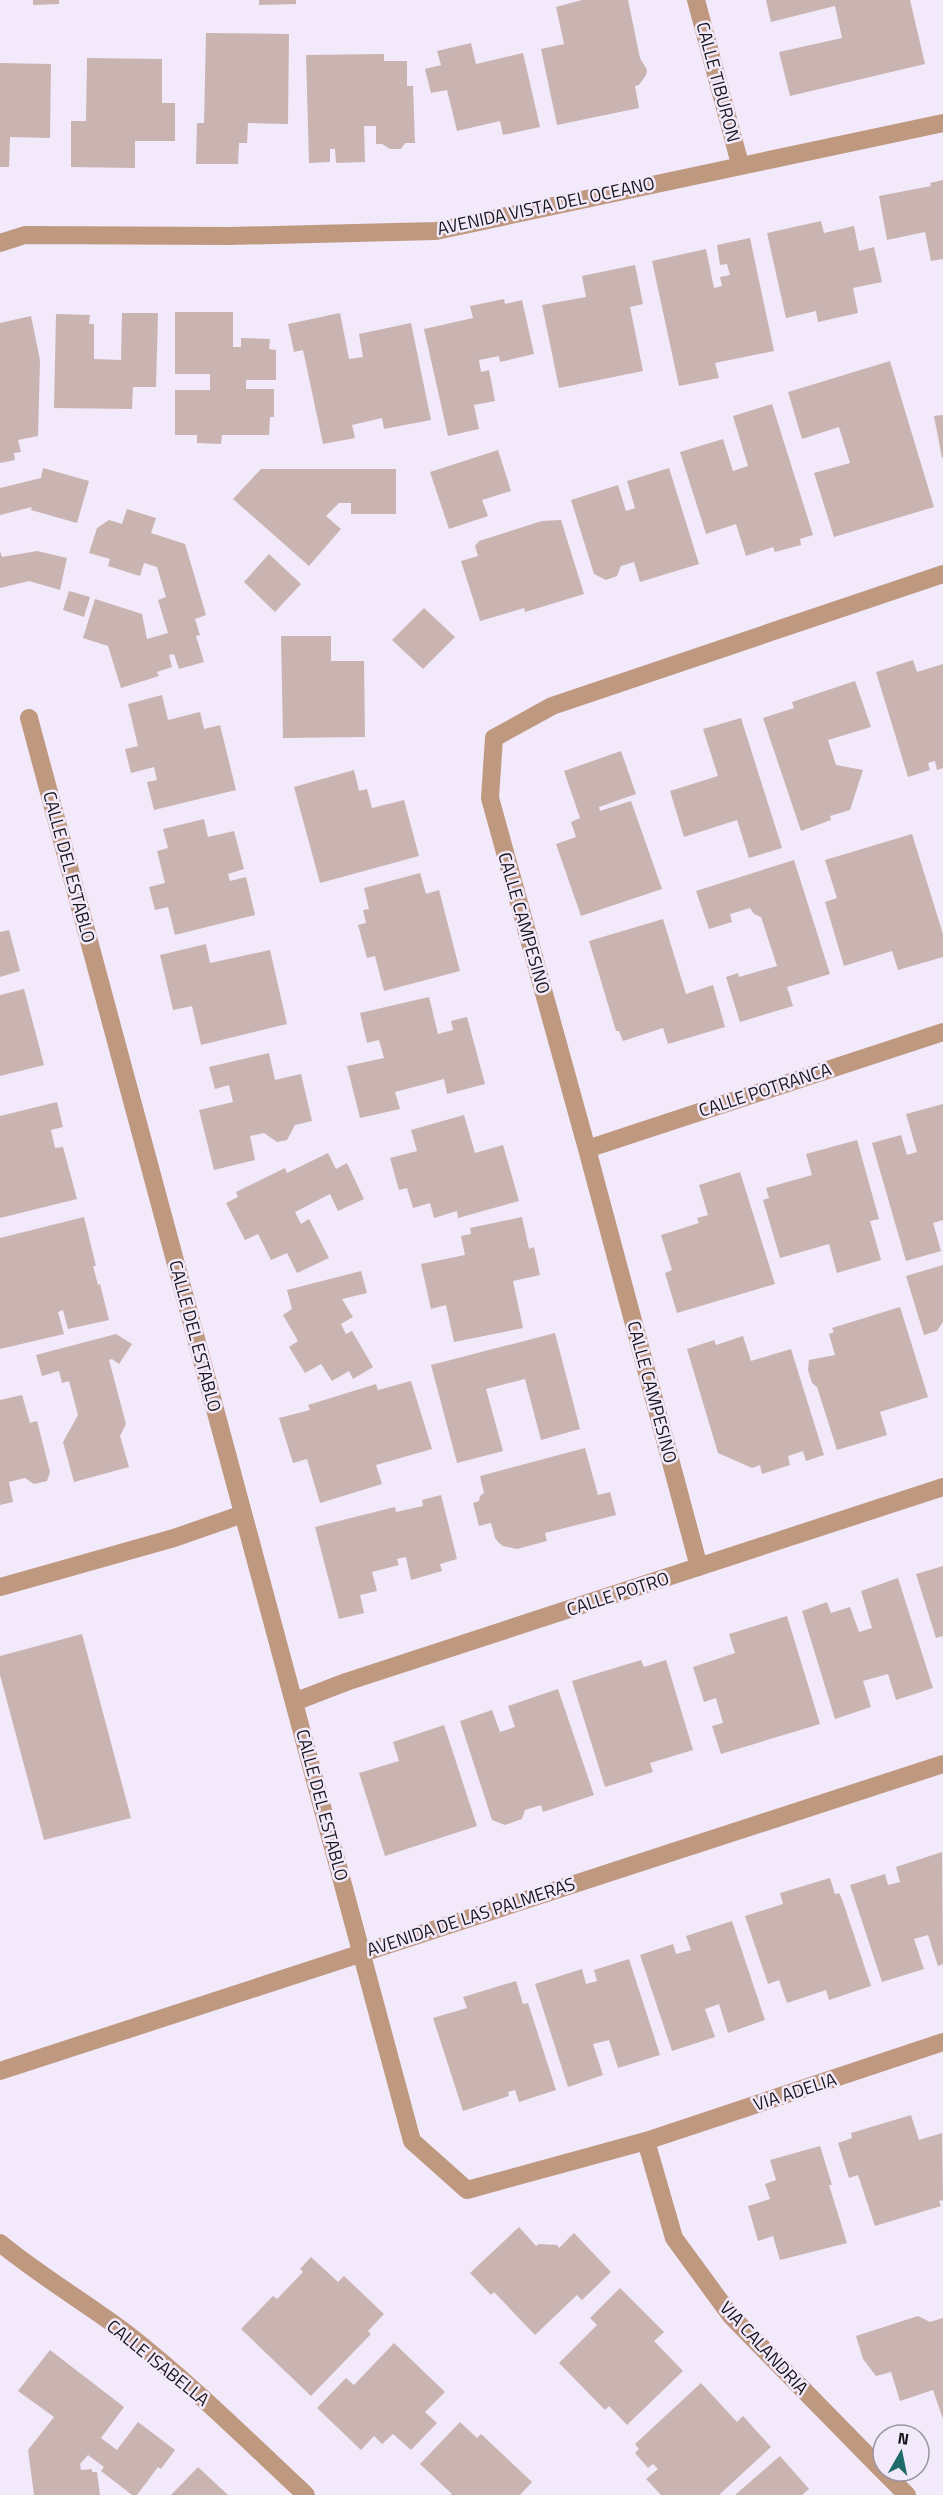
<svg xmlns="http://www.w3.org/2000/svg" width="943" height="2495" font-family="'Titillium Web',sans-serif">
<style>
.building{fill:#cab4b2}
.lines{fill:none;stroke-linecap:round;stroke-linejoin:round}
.minor{stroke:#bf9880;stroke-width:18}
.labels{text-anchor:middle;stroke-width:5;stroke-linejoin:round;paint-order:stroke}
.street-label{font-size:18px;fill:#18151b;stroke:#f2e9fa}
</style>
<rect width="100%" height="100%" fill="#f2e9fa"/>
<path class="building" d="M33 0H59V4L33 5Z
M259 0H296V4L259 5Z
M582 0H628L640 58 647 70 646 75 639 85 635 86 639 108 557 125 541 49 564 44 556 7Z
M766 0H910L925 64 790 96 779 52 842 38 835 6 771 22Z
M206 33 289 34 288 124 248 123 247 143H239L238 164H196L197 123H204Z
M471 43 476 64 523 53 540 127 503 135 500 121 457 131 447 90 431 93 425 69 441 65 437 51Z
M384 54V61H407V86H413L415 143H405L401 149H390L382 144H376V126H364L365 162 336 163 335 149H330V162L309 163 306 55Z
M87 58 162 59V103H175V141H135V168L71 167V121H86Z
M0 63 51 64 50 138 10 137 9 167H0Z
M943 180V259L931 261 925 232 887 240 879 196 931 186 930 183Z
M821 221 824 233 854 226 859 251 874 247 882 282 853 288 858 313 818 322 816 311 786 318 767 233Z
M750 238 774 351 715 363 719 378 679 386 652 261 706 249 714 288 722 286 720 277 730 275 727 264 720 265 717 245Z
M635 265 643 304 630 307 643 371 559 388 542 305 586 297 582 276Z
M504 299 505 304 522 300 534 354 500 362 499 356 479 360 481 372 489 370 495 401 474 405 479 429 448 436 424 329 473 318 470 306Z
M175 312H233V347H241V338L270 339 269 349 276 350V380H246V389H274V417H270L269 435H222L221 444 197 443V435H175V390H210V374H175Z
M122 313H158L156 387H133L132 409 54 408 56 314 90 315 89 324H94V359L121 360Z
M340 313 349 359 363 357 359 334 411 323 431 420 384 429 382 418 352 425 355 438 323 444 303 350 294 352 288 324Z
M31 316 40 360 38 436 18 440 21 452 14 453 15 460 0 463V323Z
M890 361 934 507 834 537 814 473 850 463 839 427 802 439 788 392Z
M772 404 813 535 800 539 801 545 775 552 773 547 746 556 736 524 706 534 680 452 723 439 733 471 748 466 733 416Z
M943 415V458H942L934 416Z
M498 450 511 491 482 500 488 516 449 529 430 472Z
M43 468 89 481 77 523 31 510 32 507 0 515V488L41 478Z
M669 468 699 564 640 582 634 562 621 566 617 576 606 580 594 574 571 500 618 485 626 511 635 508 627 481Z
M261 469H396V514H351V503H339L326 516 341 529 309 566 233 499Z
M127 509 156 518 151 533 185 544 206 615 195 619 200 635 196 636 204 662 179 669 174 654 169 655 172 667 157 672 159 676 121 688 108 646 83 638 95 599 142 614 147 639 168 633 158 600 166 597 157 567 144 563 140 576 108 566 110 559 89 553 97 528 109 520 122 524Z
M561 520 584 594 525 612 524 608 480 621 461 561 478 556 475 546 479 541 542 521Z
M0 551 2 557 37 551 67 558 60 590 29 581 0 588Z
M269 554 301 584 275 612 244 582Z
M69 591 90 597 84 617 63 610Z
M424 608 455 637 423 669 392 640Z
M281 636H331V661H364L365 737 283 738Z
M913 660 917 672 943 664V768L937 770 935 761 928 763 930 770 908 777 876 672Z
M855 681 871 727 828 740 836 765 863 770 850 810 830 816 831 820 801 831 763 718 794 708 792 702Z
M162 695 168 720 200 712 204 729 220 725 236 790 154 810 147 782 157 780 154 767 131 773 125 749 138 746 128 704Z
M741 718 782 848 749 858 737 820 684 837 670 791 718 776 703 729Z
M621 751 636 794 599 807 600 811 631 801 662 889 581 916 556 844 576 837 571 822 580 818 564 771Z
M354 770 359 791 367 789 372 808 404 800 419 856 320 883 294 787Z
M204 819 208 837 234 831 244 869 228 874 230 881 246 877 255 915 175 935 168 907 155 910 149 887 165 883 157 851 168 848 163 829Z
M912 834 943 934V957L898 970 892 951 844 966 825 902 837 898 825 860Z
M794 860 830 974 787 987 793 1006 740 1022 726 977 738 973 739 977 777 966 761 917 754 914 750 908 730 914 732 922 709 929 696 891Z
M420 873 426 894 439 890 460 971 384 991 375 956 367 958 358 925 366 923 363 910 369 909 364 888Z
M663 919 686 994 713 985 725 1027 668 1044 663 1028 623 1041 619 1031H616L589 941Z
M9 930 20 971 0 977V932Z
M206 944 210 963 270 950 287 1024 201 1045 192 1006 173 1010 160 955Z
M24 989 44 1065 0 1076V995Z
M429 997 438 1034 453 1030 451 1021 467 1017 485 1084 447 1094 444 1079 395 1092 400 1109 360 1118 347 1066 384 1058 379 1040 367 1043 360 1013Z
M269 1053 275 1080 301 1074 312 1121 295 1125 287 1140 277 1142 264 1133 250 1136 255 1160 214 1170 199 1110 233 1102 229 1085 215 1089 209 1067Z
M57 1102 63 1127 51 1130 55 1148 63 1147 77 1199 0 1218V1116Z
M943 1104V1220L933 1223 941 1251 906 1261 872 1143 901 1135 907 1155 917 1152 906 1114Z
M464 1115 475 1153 503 1145 519 1201 458 1218 457 1211 434 1218 430 1203 413 1208 407 1188 399 1190 390 1158 417 1151 411 1130Z
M857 1140 879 1219 870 1221 881 1260 837 1273 829 1244 780 1258 763 1200 769 1198 766 1188 812 1175 806 1154Z
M328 1153 336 1169 347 1163 364 1199 338 1211 330 1194 295 1212 301 1224 309 1219 329 1258 297 1273 287 1253 271 1260 258 1234 245 1240 226 1203 238 1197 236 1192 285 1168 287 1173Z
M740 1172 775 1284 677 1313 665 1273 672 1270 661 1235 699 1223 697 1218 708 1215 699 1185Z
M84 1217 96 1266H93L98 1285 100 1284 109 1320 68 1329 63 1310 58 1312 64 1334 0 1349V1238Z
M522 1217 529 1249 534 1247 540 1275 513 1281 523 1328 454 1342 446 1305 431 1309 421 1264 465 1255 461 1236 471 1234 470 1228Z
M943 1265V1322L937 1331 924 1335 906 1276Z
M361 1271 367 1293 342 1299 353 1317 341 1324 346 1334 352 1331 373 1367 353 1379 349 1371 332 1381 321 1364 305 1373 289 1347 298 1341 283 1315 292 1309 287 1290Z
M900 1307 928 1397 880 1412 887 1435 837 1450 817 1387 812 1383 808 1370 809 1360 835 1355 829 1334 834 1332 832 1328Z
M555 1333 580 1429 541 1440 525 1379 486 1389 503 1451 457 1463 431 1365Z
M116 1334 132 1344 119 1364 112 1359 109 1360 126 1424 120 1436 129 1467 74 1482 63 1442 78 1415 69 1381 62 1383 59 1371 42 1376 36 1355Z
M743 1336 751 1361 791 1349 824 1455 806 1461 803 1451 788 1456 790 1465 762 1474 760 1465 752 1468 718 1453 687 1349 714 1340 716 1345Z
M411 1381 432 1449 376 1465 382 1484 320 1503 307 1459 293 1463 279 1418 310 1410 308 1405 376 1384 378 1390Z
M22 1395 30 1423 37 1421 50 1472 47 1481 34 1484 25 1478 9 1482 13 1502 0 1505V1400Z
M585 1448 598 1495 610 1492 616 1515 545 1533 547 1541 517 1549 503 1546 499 1543 495 1538 491 1523 479 1526 473 1503 479 1501 480 1496 484 1493 480 1476Z
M441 1495 457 1559 440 1564 442 1571 411 1580 406 1557 397 1559 399 1565 372 1572 377 1591 360 1595 364 1613 339 1619 315 1527 395 1507 396 1512 423 1506 422 1500Z
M943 1566V1636L936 1638 916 1574Z
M898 1578 933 1688 896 1700 888 1674 863 1681 871 1707 835 1719 802 1611 827 1602 831 1613 850 1607 859 1632 872 1628 861 1591Z
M787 1616 820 1724 721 1754 712 1726 723 1723 716 1698 704 1702 693 1667 735 1653 729 1634Z
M82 1634 131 1818 44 1840 0 1675V1656Z
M641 1660 644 1667 666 1660 693 1750 650 1763 653 1772 605 1787 572 1681Z
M558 1689 594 1795 543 1812 541 1805 525 1810 522 1819 505 1825 492 1820 460 1721 492 1710 500 1732 515 1727 508 1706Z
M444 1725 477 1826 385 1856 359 1773 399 1761 393 1742Z
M942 1852 943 1964 938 1966 928 1935 914 1939 924 1969 882 1982 850 1885 885 1874 888 1885 900 1882 896 1867Z
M830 1878 835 1894 839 1893 842 1899 871 1986 829 2000 826 1990 787 2003 779 1980 768 1984 745 1916 783 1904 780 1893Z
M732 1921 765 2020 728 2033 719 2004 705 2009 715 2037 672 2051 640 1955 673 1944 676 1954 691 1950 686 1936Z
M629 1959 660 2055 618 2068 609 2040 593 2044 603 2075 568 2087 535 1984 582 1969 586 1984 597 1981 594 1970Z
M516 1981 523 2004 528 2003 556 2090 519 2102 515 2090 508 2092 509 2096 463 2111 433 2018 467 2008 463 1997Z
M911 2115 919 2140 942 2133 943 2200 939 2201 941 2206 875 2226 858 2175 849 2178 838 2143 852 2138 851 2133Z
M820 2146 832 2185H829L847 2243 780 2260 773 2236 758 2241 748 2206 770 2199 765 2184 776 2180 770 2160Z
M519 2227 536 2246 539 2244 557 2245 559 2248 574 2233 611 2272 582 2300 577 2295 535 2335 494 2292 491 2295 470 2273Z
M311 2257 338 2282 344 2276 384 2314 368 2331 371 2334 311 2396 241 2329 273 2296 277 2299 303 2272 300 2269Z
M620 2288 664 2332 654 2341 683 2371 627 2425 609 2406 605 2410 559 2363 597 2325 590 2318Z
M918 2316 930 2322 943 2318V2419L933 2390 900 2401 891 2372 876 2376 863 2359 856 2336Z
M394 2343 445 2392 425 2412 437 2423 411 2450 393 2434 382 2444 374 2436 361 2450 317 2408 346 2378 354 2385Z
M50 2350 124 2407 101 2438 117 2450 138 2422 175 2450 161 2469 158 2467 137 2495H132L101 2471 104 2467 88 2455 80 2464 81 2470 92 2469V2472H97L100 2495H34L28 2450 54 2417 18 2391Z
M701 2383 737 2422 743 2416 771 2447 719 2495H661L646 2479 658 2469 653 2464 648 2468 635 2453 639 2449 635 2444Z
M460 2422 477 2438 481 2434 532 2482 520 2495H450L452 2494 420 2464Z
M780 2456 809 2489 802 2495H735Z
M198 2467 228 2495H171Z"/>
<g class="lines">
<path class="minor" d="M696 0 740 164
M0 243 25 235 230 236 436 231 943 123
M29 718 412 2141 467 2190 646 2141 943 2042
M587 1149 943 1032
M699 1567 587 1149 490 798 494 738 552 706 943 574
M0 1587 174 1538 243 1514
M294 1702 346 1682 943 1487
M0 2071 943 1764
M646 2141 674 2238 731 2316 883 2471
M0 2243C40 2276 85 2302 126 2333 190 2383 247 2440 306 2495
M883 2471 907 2495"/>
</g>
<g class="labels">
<g class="street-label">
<text transform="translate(718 82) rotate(75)" y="6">CALLE TIBURON</text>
<text transform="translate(546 206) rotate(-12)" y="6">AVENIDA VISTA DEL OCEANO</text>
<text transform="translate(69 867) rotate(75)" y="6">CALLE DEL ESTABLO</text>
<text transform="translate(524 923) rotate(74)" y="6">CALLE CAMPESINO</text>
<text transform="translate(765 1090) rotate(-18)" y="6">CALLE POTRANCA</text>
<text transform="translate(195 1336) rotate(75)" y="6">CALLE DEL ESTABLO</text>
<text transform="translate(652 1392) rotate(75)" y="6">CALLE CAMPESINO</text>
<text transform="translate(618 1594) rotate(-18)" y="6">CALLE POTRO</text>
<text transform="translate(322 1805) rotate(75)" y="6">CALLE DEL ESTABLO</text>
<text transform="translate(471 1917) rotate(-18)" y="6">AVENIDA DE LAS PALMERAS</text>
<text transform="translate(795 2092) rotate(-18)" y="6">VIA ADELIA</text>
<text transform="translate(764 2348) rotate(47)" y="6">VIA CALANDRIA</text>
<text transform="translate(158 2363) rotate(39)" y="6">CALLE ISABELLA</text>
</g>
</g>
<g transform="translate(901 2453) rotate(9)"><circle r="28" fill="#f2e9fa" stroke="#9b94a1" stroke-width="1.5"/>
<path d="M0-4.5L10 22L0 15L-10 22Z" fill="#1f6b69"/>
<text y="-9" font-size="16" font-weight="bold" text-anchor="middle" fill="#18151b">N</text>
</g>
</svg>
